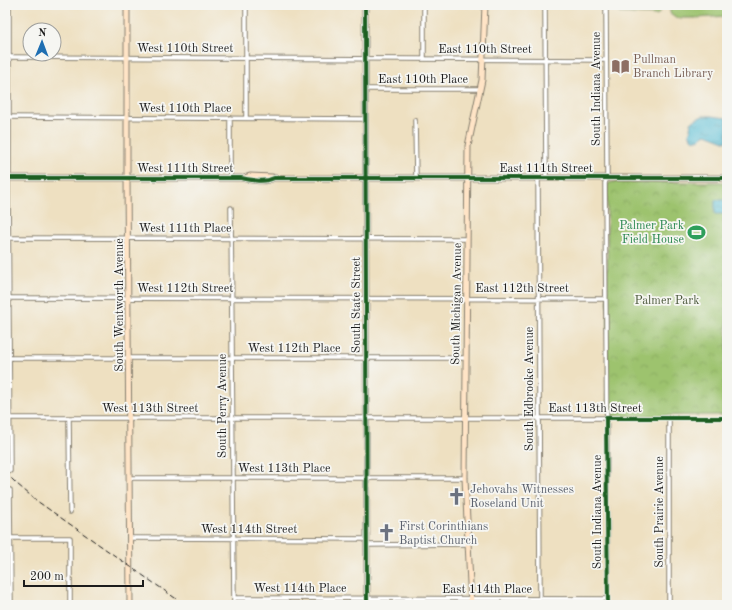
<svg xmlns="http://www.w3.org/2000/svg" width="732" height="610" font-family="'Old Standard TT',serif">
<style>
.park{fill:url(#park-crowns);stroke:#5c7045}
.garden{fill:#9dc36e;stroke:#5c7045}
.water{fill:url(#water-ripples);stroke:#3a6d78}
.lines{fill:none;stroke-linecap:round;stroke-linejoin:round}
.street-casing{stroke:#857e6e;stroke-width:5.5}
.secondary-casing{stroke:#857e6e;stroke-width:7}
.street{stroke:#fff;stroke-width:3.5}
.secondary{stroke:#ffe4c6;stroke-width:5}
.rail{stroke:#1c1c1c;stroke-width:1;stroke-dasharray:6 3;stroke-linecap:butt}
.cycleway-casing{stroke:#f6f6f2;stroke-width:6}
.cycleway{stroke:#1b5e20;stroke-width:4}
.labels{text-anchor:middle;stroke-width:3.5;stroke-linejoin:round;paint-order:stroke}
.street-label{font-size:12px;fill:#1c1c1c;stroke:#f6f6f2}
.education-label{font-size:12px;fill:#785e54;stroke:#f6f6f2;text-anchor:start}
.leisure-label{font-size:12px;fill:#27864d;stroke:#f6f6f2;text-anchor:end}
.park-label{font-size:12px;fill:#495639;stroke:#f6f6f2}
.worship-label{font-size:12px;fill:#5b616d;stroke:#f6f6f2;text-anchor:start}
</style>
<defs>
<pattern id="park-crowns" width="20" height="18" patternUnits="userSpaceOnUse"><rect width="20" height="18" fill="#9dc36e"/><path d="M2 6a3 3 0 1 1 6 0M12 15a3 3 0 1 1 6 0" fill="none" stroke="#87a75f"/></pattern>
<pattern id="water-ripples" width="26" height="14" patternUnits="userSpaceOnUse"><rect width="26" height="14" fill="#58bed5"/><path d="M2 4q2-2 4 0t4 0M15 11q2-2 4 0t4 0" fill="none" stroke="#489aac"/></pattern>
</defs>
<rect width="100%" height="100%" fill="#f6f6f2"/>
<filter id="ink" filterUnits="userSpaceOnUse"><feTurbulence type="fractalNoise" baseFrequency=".025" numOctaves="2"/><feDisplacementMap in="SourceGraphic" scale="8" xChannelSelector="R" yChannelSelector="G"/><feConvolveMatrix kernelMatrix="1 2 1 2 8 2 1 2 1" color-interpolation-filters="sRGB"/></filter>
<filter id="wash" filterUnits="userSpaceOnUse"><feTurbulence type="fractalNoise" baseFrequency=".012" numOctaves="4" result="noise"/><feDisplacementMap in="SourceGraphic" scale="16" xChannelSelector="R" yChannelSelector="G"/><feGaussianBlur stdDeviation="0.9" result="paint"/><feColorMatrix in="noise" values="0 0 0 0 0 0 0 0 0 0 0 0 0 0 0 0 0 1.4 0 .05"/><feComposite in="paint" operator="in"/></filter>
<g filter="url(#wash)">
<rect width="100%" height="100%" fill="#eee0c1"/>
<path class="park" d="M613 182H727V415L614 416 609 415 608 412 607 185 609 183Z"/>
<path class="garden" d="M620 5H662V9L657 15 619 13Z
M670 5H727V16L697 18H677L670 13Z"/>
<path class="water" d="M703 116H711L727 118V142L706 134C700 137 700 143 691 138L689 133 691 131 690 128 691 123 696 119Z
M715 200H727V214H715Z"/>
</g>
<g filter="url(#ink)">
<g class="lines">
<defs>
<path id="street" d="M9 5V173L8 179 10 471
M246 5V118
M424 5V59
M545 5 546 178
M606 5 607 178 605 183 608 605
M5 57 606 60
M365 89H480
M5 117 365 119
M415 120 416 178
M230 178V118
M538 178 540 599
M231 208 234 605
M5 238 467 239
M5 298 605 299
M5 358H466
M5 418H727
M69 418 70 512
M669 418V605
M129 478H465
M10 490 11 605
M5 538H70V605
M130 538 367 539
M367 545 468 544
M234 598 608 599"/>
<path id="secondary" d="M127 5V178L130 605
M365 5 367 605
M5 178H241C251 180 264 183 274 178H727
M244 178 250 176 272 177
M471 605 465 478 468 146 482 80 485 5"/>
</defs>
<use href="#street" class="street-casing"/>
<use href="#secondary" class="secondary-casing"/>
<use href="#street" class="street"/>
<use href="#secondary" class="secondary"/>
<path class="rail" d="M5 472 17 484 37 501 185 605"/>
<defs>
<path id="cycleway" d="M365 5 367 605
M5 178H241C251 180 264 183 274 178H727
M608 605 606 418H727"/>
</defs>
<use href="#cycleway" class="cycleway-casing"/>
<use href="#cycleway" class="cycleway"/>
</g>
</g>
<defs>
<symbol id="library-bare" viewBox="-9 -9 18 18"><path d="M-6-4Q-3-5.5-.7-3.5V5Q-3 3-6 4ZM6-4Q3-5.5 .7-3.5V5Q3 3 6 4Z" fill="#8d6e63" stroke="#f6f6f2" stroke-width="2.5" paint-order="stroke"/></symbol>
<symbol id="stadium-bare" viewBox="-9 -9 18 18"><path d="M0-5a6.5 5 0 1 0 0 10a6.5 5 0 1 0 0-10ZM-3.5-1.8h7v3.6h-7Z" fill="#2e9e5b" stroke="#f6f6f2" stroke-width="2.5" paint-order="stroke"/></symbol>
<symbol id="church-bare" viewBox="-9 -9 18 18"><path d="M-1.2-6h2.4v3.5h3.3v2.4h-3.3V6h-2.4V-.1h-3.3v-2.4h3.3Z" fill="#6b7280" stroke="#f6f6f2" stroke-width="2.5" paint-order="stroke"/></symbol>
</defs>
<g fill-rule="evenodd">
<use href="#library-bare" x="608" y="54" width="25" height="25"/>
<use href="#stadium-bare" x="684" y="220" width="25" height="25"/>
<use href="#church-bare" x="444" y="484" width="25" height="25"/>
<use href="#church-bare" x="374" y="520" width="25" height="25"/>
</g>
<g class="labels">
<g class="street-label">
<text x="185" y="52">West 110th Street</text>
<text x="485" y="53">East 110th Street</text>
<text x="423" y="83">East 110th Place</text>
<text transform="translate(596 89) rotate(-90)" y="4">South Indiana Avenue</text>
<text x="185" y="112">West 110th Place</text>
<text x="185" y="172">West 111th Street</text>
<text x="546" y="172">East 111th Street</text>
<text x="185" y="232">West 111th Place</text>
<text x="185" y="292">West 112th Street</text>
<text x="522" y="292">East 112th Street</text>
<text transform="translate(456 304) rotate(-89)" y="4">South Michigan Avenue</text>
<text transform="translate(119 305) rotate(-90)" y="4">South Wentworth Avenue</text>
<text transform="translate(356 305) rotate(-90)" y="4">South State Street</text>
<text x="294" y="352">West 112th Place</text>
<text transform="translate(529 389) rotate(-90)" y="4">South Edbrooke Avenue</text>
<text transform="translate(222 406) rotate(-90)" y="4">South Perry Avenue</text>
<text x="150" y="412">West 113th Street</text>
<text x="595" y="412">East 113th Street</text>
<text x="284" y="472">West 113th Place</text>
<text transform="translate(597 512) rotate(-90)" y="4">South Indiana Avenue</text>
<text transform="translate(659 512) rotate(-90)" y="4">South Prairie Avenue</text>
<text x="249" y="533">West 114th Street</text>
<text x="300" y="592">West 114th Place</text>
<text x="487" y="593">East 114th Place</text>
</g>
<g class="education-label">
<text x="633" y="63">Pullman<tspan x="633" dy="14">Branch Library</tspan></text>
</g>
<g class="leisure-label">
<text x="684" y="229">Palmer Park<tspan x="684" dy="14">Field House</tspan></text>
</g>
<g class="park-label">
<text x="667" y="304">Palmer Park</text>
</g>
<g class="worship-label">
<text x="470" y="493">Jehovahs Witnesses<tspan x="470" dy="14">Roseland Unit</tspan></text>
<text x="399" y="530">First Corinthians<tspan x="399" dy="14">Baptist Church</tspan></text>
</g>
</g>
<rect width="732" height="610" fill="none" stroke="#f6f6f2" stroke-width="20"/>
<g transform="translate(42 42) rotate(1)"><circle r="19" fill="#f6f6f2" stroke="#9f9f9c"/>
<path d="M0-3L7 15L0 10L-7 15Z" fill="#1f6fb2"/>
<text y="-6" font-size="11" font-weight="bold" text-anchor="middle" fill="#1c1c1c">N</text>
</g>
<path d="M24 580v6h119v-6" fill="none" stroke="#1c1c1c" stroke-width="2"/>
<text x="30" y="580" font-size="12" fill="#1c1c1c" stroke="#f6f6f2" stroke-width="3" paint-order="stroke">200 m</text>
</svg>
